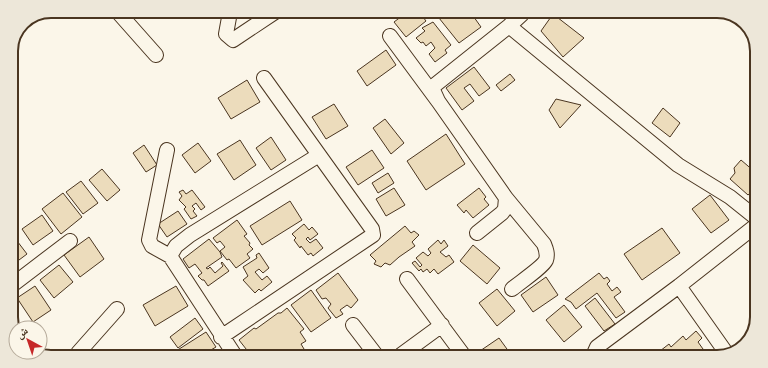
<svg xmlns="http://www.w3.org/2000/svg" width="768" height="368" font-family="'Work Sans','Noto Naskh Arabic',sans-serif">
<style>
.building{fill:#ecdcbc;stroke:#4a3520}
.lines{fill:none;stroke-linecap:round;stroke-linejoin:round}
.minor-casing{stroke:#4a3520;stroke-width:16}
.minor{stroke:#fbf6e9;stroke-width:14}
.rim{fill:none;stroke:#4a3520;stroke-width:2}
</style>
<rect width="100%" height="100%" fill="#fbf6e9"/>
<path class="building" d="M406 13H420L426 21 406 37 394 22Z
M445 13H471L481 27 459 43 439 18Z
M553 14 584 38 563 57 541 31Z
M433 22 451 45 445 50 447 53 435 62 429 54 435 48 431 42 426 46 423 42 421 43 416 38 425 31 422 28Z
M386 50 396 65 367 86 357 71Z
M474 67 490 88 479 96 470 84 464 88 474 101 462 110 446 88Z
M510 74 515 80 501 91 496 85Z
M247 80 260 102 231 119 218 98Z
M556 99 581 105 560 128 549 110Z
M334 104 348 126 326 139 312 117Z
M663 108 680 123 670 137 652 123Z
M385 119 404 143 391 154 373 128Z
M446 134 465 164 426 190 407 161Z
M271 137 286 160 271 170 256 148Z
M240 140 256 165 234 180 217 154Z
M198 143 211 161 195 173 182 155Z
M144 145 157 165 146 172 133 153Z
M372 150 384 168 358 185 346 167Z
M741 160 755 172V189L748 195 730 179 735 173 734 168Z
M102 169 120 190 107 201 89 180Z
M388 173 394 183 378 193 372 183Z
M81 181 98 203 83 214 66 192Z
M394 188 405 205 386 216 376 199Z
M479 188 486 197 484 199 489 205 473 218 466 210 464 213 457 205Z
M183 190 186 194 192 190 205 207 201 210 196 203 192 206 195 209 193 211 197 216 191 219 184 209 186 207 179 200 182 196 179 192Z
M63 193 82 217 61 234 42 209Z
M710 195 729 220 711 233 692 209Z
M290 201 302 220 262 245 250 226Z
M178 211 187 224 167 237 158 224Z
M42 215 53 231 33 245 22 229Z
M237 220 247 234 244 236 250 243 249 245 253 249 247 254 250 258 236 268 229 259 227 260 220 251 225 247 220 241 217 243 213 238Z
M304 224 309 230 312 227 318 234 310 240 308 237 306 239 310 243 316 239 323 248 313 256 311 253 308 255 301 246 300 248 294 240 296 238 292 234Z
M405 226 411 233 414 231 419 235 412 242 415 246 399 257 390 265 385 263 381 267 374 264 376 261 370 255Z
M662 228 680 253 642 280 624 254Z
M11 233 27 254 11 266Z
M89 237 104 259 80 277 64 255Z
M209 239 220 252 222 257 206 268 208 269 210 267 215 273 223 266 221 263 222 262 229 271 208 286 204 280H202L198 276 202 273 195 264 189 268 183 259Z
M438 240 441 244 444 240 448 246 440 252 446 257 449 255 454 262 438 274 434 269 430 273 427 269 423 272 421 269 419 271 412 263 415 261 420 267 422 265 416 258 423 252 428 256 431 253 428 249Z
M473 245 500 268 487 284 460 261Z
M259 253 269 268 263 273 259 269 255 272 262 280 267 276 272 282 261 291 259 289 255 293 243 280 248 276 243 267 257 258 256 255Z
M59 265 73 282 54 298 40 280Z
M338 273 358 300 351 308 347 305 340 310 343 314 336 318 328 308 331 304 326 298 322 299 316 290Z
M599 273 604 279 607 277 610 281 607 284 612 291 617 287 621 292 614 297 625 312 616 318 597 293 576 309 571 302 565 299Z
M546 277 558 295 533 312 521 295Z
M35 286 51 310 33 322 17 298Z
M176 286 188 306 155 326 143 305Z
M497 289 515 311 497 326 479 303Z
M311 290 331 318 311 332 291 305Z
M595 298 615 324 604 331 585 306Z
M564 305 582 327 564 342 546 320Z
M287 308 304 329 300 332 306 341 301 344 304 349 297 355 250 354 239 340 254 328 256 329 278 313H281Z
M195 318 203 329 178 348 170 337Z
M696 331 702 338 698 342 703 349 700 352 703 356 702 357H664L660 351 669 344 671 347 683 336 686 340Z
M206 332 216 347 204 354H178L176 351Z
M499 338 512 356H479L477 353Z"/>
<g class="lines">
<defs>
<path id="minor" d="M117 11 156 55
M230 12 226 34 233 40 275 12
M509 26 678 165 730 197 755 217
M390 36 438 101 506 198 505 209 502 213 477 233
M438 101 433 90 435 85 509 26 522 14
M167 150 149 240 152 246 170 256
M506 198 544 244C546 249 548 254 546 260 543 267 519 283 512 289
M407 279 464 356
M11 286 70 241
M679 286 727 354
M353 325 376 355
M221 337 373 235 372 229 264 78
M78 353 117 309
M234 354 170 256 176 246 190 235 319 155
M401 355 442 325
M593 356 597 347 679 286 754 227"/>
</defs>
<use href="#minor" class="minor-casing"/>
<use href="#minor" class="minor"/>
</g>
<path d="M0 0H768V368H0ZM51 18H717A33 33 0 0 1 750 51V317A33 33 0 0 1 717 350H51A33 33 0 0 1 18 317V51A33 33 0 0 1 51 18Z" fill="#ede7d9" fill-rule="evenodd"/>
<path class="rim" d="M51 18H717A33 33 0 0 1 750 51V317A33 33 0 0 1 717 350H51A33 33 0 0 1 18 317V51A33 33 0 0 1 51 18Z"/>
<g transform="translate(28 340) rotate(320)"><circle r="19" fill="#fbf6e9" stroke="#b4a999"/>
<path d="M0-3L7 15L0 10L-7 15Z" fill="#c62828"/>
<text y="-6" font-size="11" font-weight="bold" text-anchor="middle" fill="#4a3520">ش</text>
</g>
</svg>
